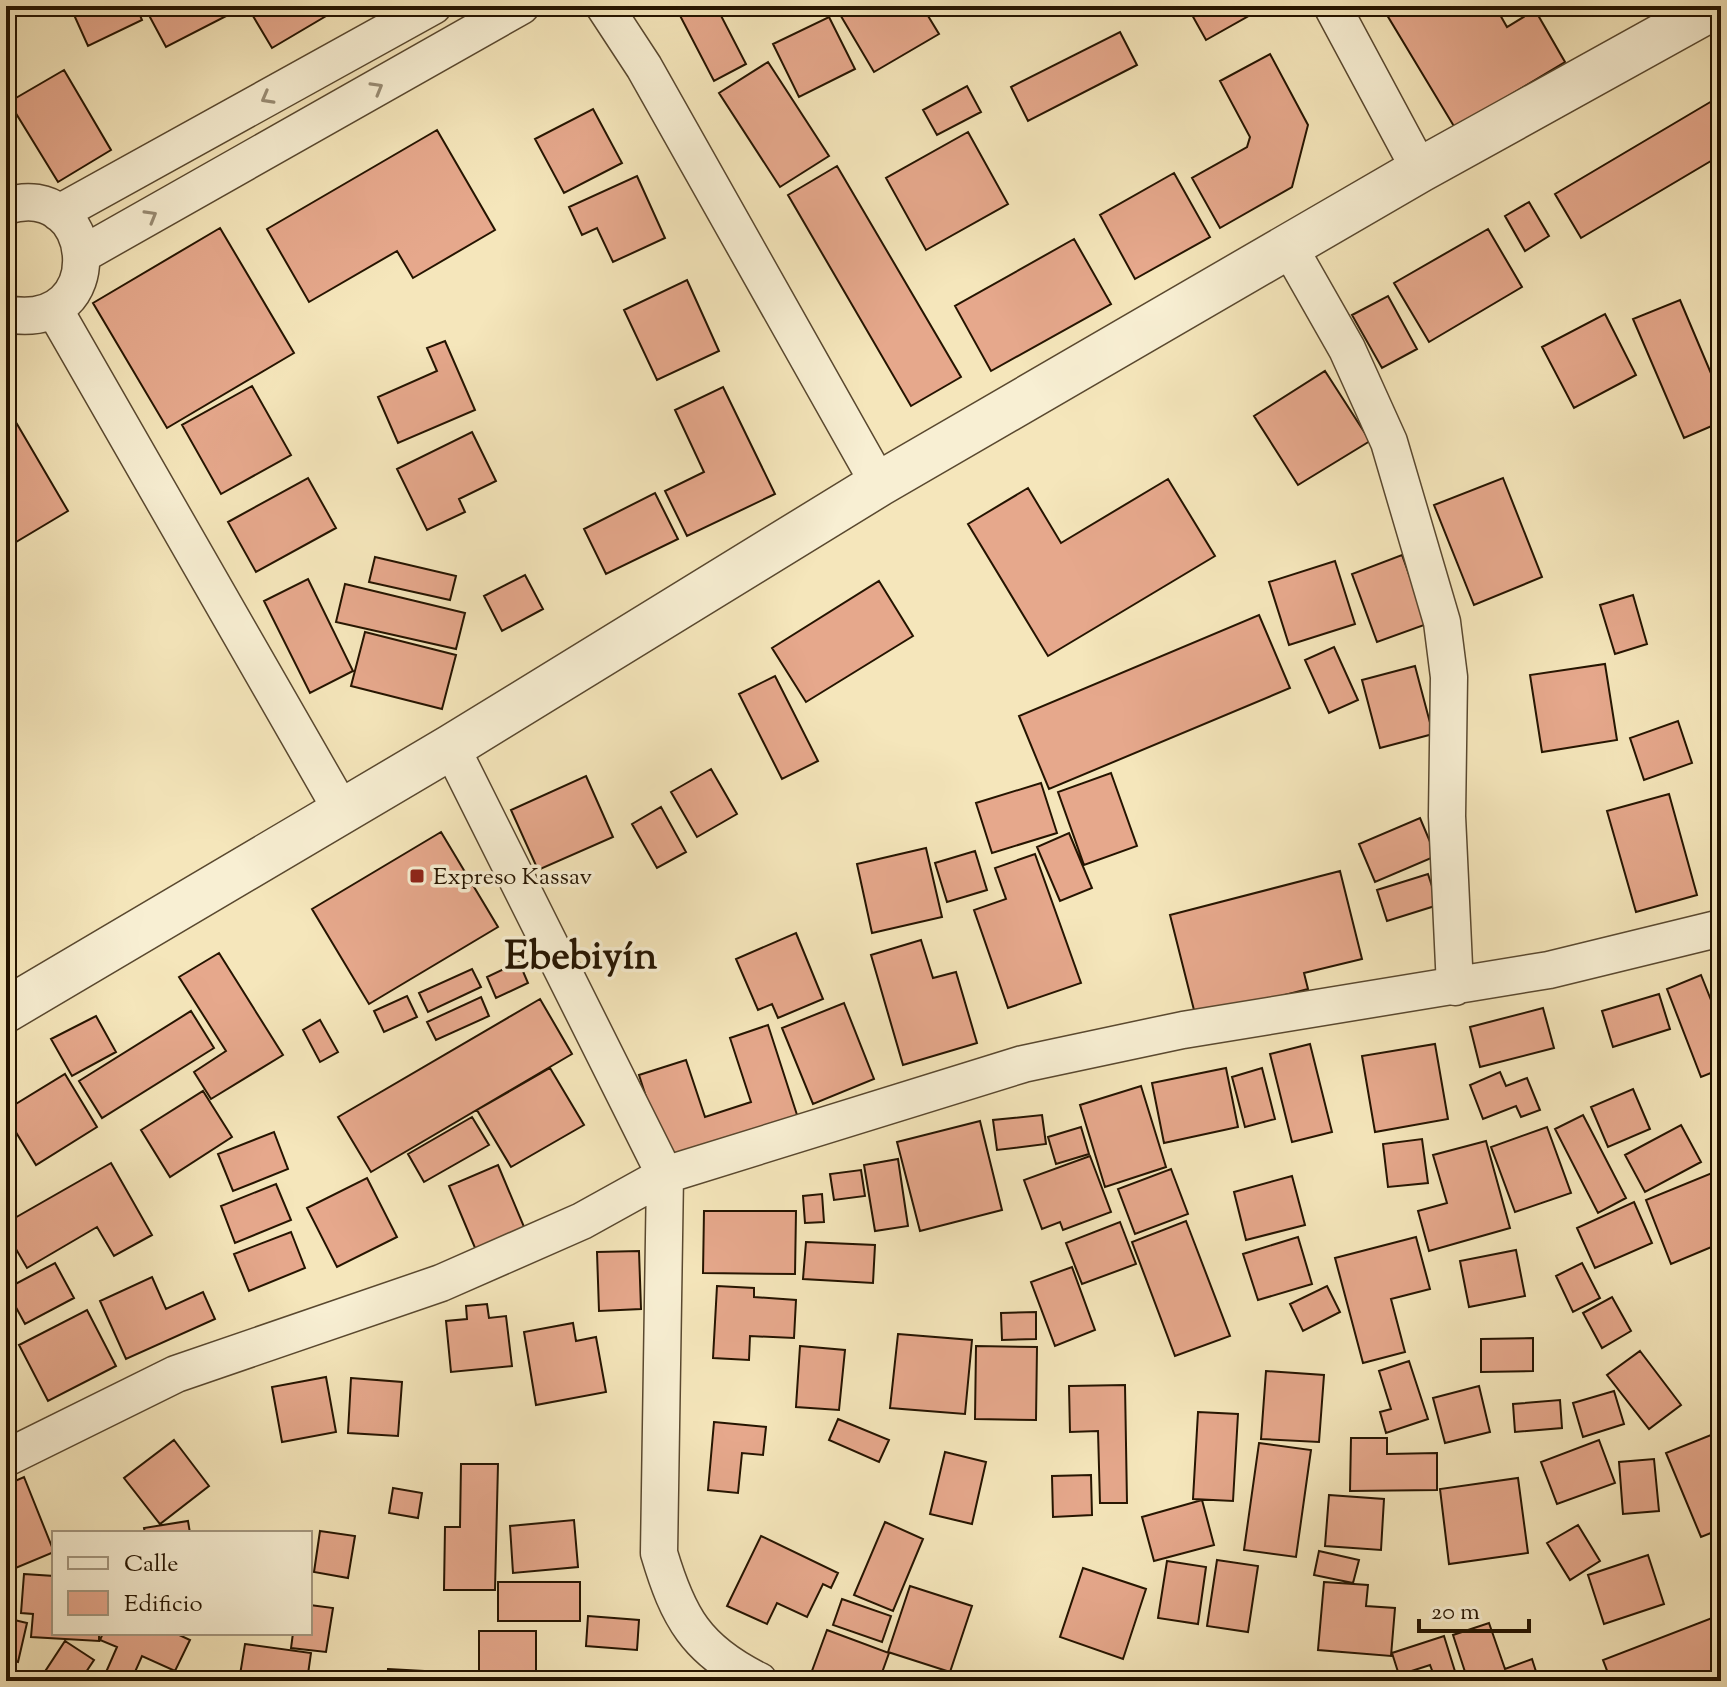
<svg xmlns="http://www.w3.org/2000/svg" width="1727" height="1687" font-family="'Sorts Mill Goudy',serif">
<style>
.building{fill:#e6a88c;stroke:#251400;stroke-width:2}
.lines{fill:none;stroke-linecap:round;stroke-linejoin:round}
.minor-casing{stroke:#59482f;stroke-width:39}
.tertiary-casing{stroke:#59482f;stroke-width:47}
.minor{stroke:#f8efd3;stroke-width:36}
.tertiary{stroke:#f8efd3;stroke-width:44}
.oneway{stroke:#998c74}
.poi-dot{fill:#8f2418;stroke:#f8efd3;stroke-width:3}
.labels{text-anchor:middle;stroke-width:7;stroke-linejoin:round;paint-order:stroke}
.poi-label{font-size:24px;fill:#251400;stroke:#f8efd3;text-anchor:start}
.town-label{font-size:40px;font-weight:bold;fill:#251400;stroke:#f8efd3}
</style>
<rect width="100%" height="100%" fill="#f5e6bb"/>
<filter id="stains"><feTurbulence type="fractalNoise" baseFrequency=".0025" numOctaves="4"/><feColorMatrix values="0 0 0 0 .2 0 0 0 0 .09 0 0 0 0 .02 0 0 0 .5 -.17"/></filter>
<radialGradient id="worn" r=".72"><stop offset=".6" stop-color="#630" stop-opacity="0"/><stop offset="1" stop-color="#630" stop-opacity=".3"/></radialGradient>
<path class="building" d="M6 6H31L32 7 6 22Z
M70 6H136L142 20 88 46Z
M144 6H234L236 11 166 47Z
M247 6H343L272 48Z
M675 6H716L746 64 714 81Z
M835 6H922L939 34 874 72Z
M1187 6H1248L1252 14 1206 40Z
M1403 6H1495L1507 27 1535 10 1565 62 1455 128 1387 15Z
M829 17 855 69 799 97 773 44Z
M1120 32 1137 65 1028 121 1011 87Z
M1270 54 1308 125 1292 187 1220 228 1192 178 1247 147 1250 137 1220 81Z
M768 62 829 156 780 187 719 93Z
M64 70 111 150 58 182 9 102Z
M967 86 981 112 937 135 923 110Z
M1712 101 1721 116V155L1581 238 1555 194Z
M593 109 622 163 564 193 535 139Z
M437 130 495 230 413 278 397 251 309 302 267 229Z
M968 132 1008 204 926 250 886 178Z
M837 166 961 377 911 406 788 195Z
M1174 173 1210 237 1135 279 1100 215Z
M637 176 665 238 613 262 597 228 582 235 569 207Z
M1529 202 1549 236 1525 251 1505 216Z
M220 228 294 353 167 428 93 303Z
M1488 229 1522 287 1429 342 1394 283Z
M1074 239 1111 304 991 371 955 306Z
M687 280 719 351 657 380 624 310Z
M1388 296 1417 349 1382 368 1352 315Z
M1680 300 1721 397V422L1684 438 1633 319Z
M1605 314 1636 375 1574 408 1542 347Z
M445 341 475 410 398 443 378 397 437 371 427 348Z
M1325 371 1370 441 1298 485 1254 416Z
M252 386 291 455 221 494 182 425Z
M723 387 775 494 687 536 665 491 704 472 675 410Z
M17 424 68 511 6 548V431Z
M472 432 496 481 459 499 465 512 427 530 397 469Z
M308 478 336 528 256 572 228 522Z
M1503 478 1542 577 1474 605 1434 505Z
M1168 479 1215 556 1048 656 968 524 1028 488 1061 543Z
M655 493 678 539 606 574 584 529Z
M1402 555 1427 624 1377 642 1352 574Z
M375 557 456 576 450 600 369 582Z
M1335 561 1355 624 1289 645 1269 582Z
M525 575 543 609 502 631 484 596Z
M308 579 353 671 310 693 264 601Z
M879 581 913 636 806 702 772 648Z
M345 584 465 613 456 649 336 622Z
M1633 595 1647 644 1615 654 1600 605Z
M1259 615 1290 688 1049 789 1019 716Z
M365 632 456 655 442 709 351 686Z
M1334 647 1358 700 1329 713 1305 660Z
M1605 664 1617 740 1542 752 1530 675Z
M1415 666 1433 734 1380 748 1362 680Z
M775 676 818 761 782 779 739 694Z
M1678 721 1692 763 1644 780 1630 738Z
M711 769 737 814 697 837 671 792Z
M1111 773 1137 846 1084 865 1058 792Z
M586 776 613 837 538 870 511 810Z
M1041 783 1057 833 992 853 976 803Z
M1669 794 1697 895 1636 912 1607 811Z
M661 807 686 852 657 868 632 824Z
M1420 818 1436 856 1375 882 1359 844Z
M441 832 498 927 369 1004 312 909Z
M1069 833 1092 888 1060 901 1037 847Z
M926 848 942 917 872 933 857 864Z
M975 851 987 890 947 902 935 863Z
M1035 854 1081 983 1008 1008 974 910 1006 899 995 868Z
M1340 871 1362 959 1304 973 1308 989 1196 1018 1170 915Z
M1428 874 1438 905 1387 921 1377 890Z
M796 933 823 999 778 1018 772 1004 758 1010 736 959Z
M921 940 933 978 956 972 977 1043 903 1065 871 955Z
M219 953 283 1055 211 1099 194 1072 226 1051 179 977Z
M519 962 528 983 496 998 487 977Z
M472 969 481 987 428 1012 419 993Z
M1701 975 1721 1025V1069L1701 1077 1667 989Z
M1659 994 1670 1029 1613 1047 1602 1011Z
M407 996 417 1017 384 1032 374 1011Z
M481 997 489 1016 436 1040 427 1022Z
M540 999 572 1054 371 1172 338 1117Z
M844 1003 874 1079 813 1104 782 1028Z
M1543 1008 1554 1048 1480 1067 1470 1027Z
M191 1011 214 1048 102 1118 79 1081Z
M96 1016 116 1052 72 1076 51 1039Z
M320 1020 338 1052 320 1062 303 1030Z
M768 1025 799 1121 668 1165 639 1075 686 1060 705 1117 751 1102 730 1038Z
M1310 1044 1332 1132 1292 1142 1270 1054Z
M1435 1044 1448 1119 1375 1132 1362 1056Z
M550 1068 584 1125 511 1167 477 1110Z
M1226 1068 1238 1127 1164 1143 1152 1083Z
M1262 1068 1275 1119 1245 1127 1232 1077Z
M1500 1072 1506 1086 1527 1078 1540 1110 1521 1117 1516 1106 1483 1119 1470 1085Z
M65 1074 97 1127 36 1165 6 1116V1110Z
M1141 1086 1166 1167 1105 1187 1080 1105Z
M1633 1089 1650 1129 1608 1147 1591 1107Z
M203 1091 232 1137 170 1177 141 1130Z
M1042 1115 1046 1144 997 1150 993 1120Z
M1583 1115 1626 1198 1598 1213 1555 1129Z
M472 1117 489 1145 424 1182 408 1154Z
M980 1121 1002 1210 920 1231 897 1142Z
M1681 1125 1701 1162 1645 1192 1625 1155Z
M1081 1127 1089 1154 1056 1164 1048 1137Z
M1547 1127 1571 1193 1515 1212 1491 1147Z
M274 1132 288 1169 233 1191 218 1154Z
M1422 1139 1428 1183 1388 1187 1383 1144Z
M1486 1141 1510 1228 1429 1251 1418 1211 1447 1203 1433 1155Z
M1090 1156 1111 1212 1063 1230 1060 1222 1042 1229 1024 1180Z
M898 1159 908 1226 875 1231 864 1165Z
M111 1163 152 1235 114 1256 97 1227 27 1268 6 1232V1223Z
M498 1165 527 1234 478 1255 449 1186Z
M1171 1169 1188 1214 1135 1234 1118 1189Z
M861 1170 865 1196 834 1200 830 1174Z
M1712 1173 1721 1195V1243L1671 1264 1646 1200Z
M1292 1176 1305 1225 1246 1240 1234 1192Z
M367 1178 397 1237 337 1267 307 1208Z
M276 1184 291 1220 235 1243 221 1206Z
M822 1194 824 1222 805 1223 803 1196Z
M1634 1202 1652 1243 1595 1268 1577 1228Z
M704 1211H796L795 1274 703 1273Z
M1186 1221 1230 1336 1175 1356 1132 1242Z
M1120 1222 1136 1264 1082 1284 1066 1243Z
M291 1232 305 1268 249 1291 234 1254Z
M1298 1237 1312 1284 1258 1300 1243 1254Z
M1416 1237 1430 1289 1391 1299 1405 1352 1363 1363 1335 1258Z
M806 1242 875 1245 873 1283 803 1279Z
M1516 1250 1525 1296 1469 1307 1460 1261Z
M639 1251 641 1309 599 1311 597 1252Z
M55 1263 74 1298 25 1324 6 1289Z
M1582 1263 1600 1298 1573 1312 1556 1276Z
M1072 1267 1095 1330 1055 1346 1031 1282Z
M152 1277 166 1309 203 1292 215 1319 126 1359 100 1301Z
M717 1286 754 1288V1297L796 1300 794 1338 750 1336 749 1360 713 1358Z
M1327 1286 1340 1312 1303 1331 1290 1304Z
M1612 1297 1631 1331 1602 1348 1583 1313Z
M487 1304 489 1318 506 1316 512 1366 451 1372 446 1321 467 1319 466 1306Z
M87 1310 116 1366 48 1401 19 1345Z
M1036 1312V1339L1002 1340 1001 1313Z
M573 1323 576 1341 596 1337 606 1392 536 1405 524 1332Z
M898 1334 972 1340 965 1414 890 1408Z
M1533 1338V1371L1481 1372V1339Z
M800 1346 845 1350 839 1410 796 1407Z
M976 1346 1037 1347 1036 1420 975 1419Z
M1640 1351 1681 1405 1649 1429 1607 1375Z
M1409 1361 1428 1419 1386 1433 1380 1412 1391 1409 1379 1371Z
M1266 1371 1324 1375 1319 1442 1261 1439Z
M326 1377 336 1432 282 1442 272 1387Z
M351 1378 402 1382 398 1436 348 1433Z
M1125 1385 1127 1503H1100L1098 1431 1070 1432 1069 1386Z
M1479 1386 1490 1432 1445 1443 1433 1398Z
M1614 1391 1624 1424 1583 1437 1573 1403Z
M1560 1400 1562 1428 1515 1432 1513 1404Z
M1198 1412 1238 1414 1233 1501 1193 1499Z
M838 1419 889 1440 879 1462 829 1440Z
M714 1422 766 1427 763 1455 742 1453 738 1493 708 1490Z
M1721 1431V1529L1701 1537 1666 1453Z
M1351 1438H1387V1454L1437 1453V1490L1350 1491Z
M174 1440 209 1486 160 1524 124 1478Z
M1599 1440 1615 1483 1557 1504 1541 1462Z
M1259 1443 1311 1450 1296 1557 1244 1550Z
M945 1452 986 1462 972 1524 930 1514Z
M1654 1459 1659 1511 1623 1514 1619 1462Z
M461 1464H498L495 1590H444L445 1527H460Z
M1091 1475 1092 1515 1053 1517 1052 1476Z
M24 1477 54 1552 6 1572V1485Z
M1518 1478 1528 1553 1449 1564 1440 1489Z
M393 1488 422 1493 418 1518 389 1513Z
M1329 1495 1384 1499 1381 1550 1325 1546Z
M1202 1500 1214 1545 1154 1561 1142 1517Z
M574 1520 578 1567 513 1573 510 1526Z
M188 1521 190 1533H145L144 1528Z
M885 1522 923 1539 893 1611 854 1595Z
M1578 1525 1600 1561 1570 1580 1547 1543Z
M320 1531 355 1536 348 1578 314 1572Z
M761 1536 838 1573 831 1588 823 1584 807 1617 777 1603 767 1624 727 1606Z
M1319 1551 1359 1560 1353 1583 1314 1575Z
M1648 1555 1664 1604 1604 1624 1588 1575Z
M1217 1560 1258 1566 1248 1632 1207 1626Z
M1167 1561 1206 1567 1198 1624 1158 1618Z
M1083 1568 1146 1589 1123 1659 1060 1637Z
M24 1574 54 1576V1633H99V1641L31 1637 33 1614 21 1613Z
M498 1582H580V1621H498Z
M1324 1582 1368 1585 1366 1606 1395 1608 1391 1656 1318 1650Z
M910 1586 972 1606 950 1672 888 1652Z
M842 1599 891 1616 882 1642 833 1625Z
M310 1605 333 1608 326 1652 291 1648 293 1633H310Z
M588 1616 639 1620 637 1650 586 1646Z
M6 1618 27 1623 18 1662 6 1659Z
M1712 1618 1721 1641V1672L1697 1681H1611L1603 1660Z
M1489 1623 1505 1669 1532 1659 1539 1681H1468L1453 1635Z
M827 1630 889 1653 879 1681 809 1679Z
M479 1631H536V1681H479Z
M103 1633H175L190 1640 175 1671 142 1656 131 1681H107L103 1679 117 1647 100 1640Z
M1444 1636 1458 1681H1436L1430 1665 1399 1675 1392 1653Z
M65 1641 94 1660 80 1681H57L44 1673Z
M245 1644 311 1653 307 1681H239Z
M388 1669 442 1672V1681H387Z
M6 1670 20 1675 18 1681H6Z
M337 1674 382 1680V1681H336Z"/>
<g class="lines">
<defs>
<path id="minor" d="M604 6 644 67 879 484
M1332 6 1420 170
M6 206C98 176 114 334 6 314
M59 213 433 6
M1289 247 1347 349 1389 442 1442 622 1449 677 1447 816 1455 987
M83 254 521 6
M54 309 342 811
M451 747 665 1175 659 1553C678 1617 696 1650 759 1681
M6 1458 176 1374 441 1283 582 1221 665 1175 1023 1064 1183 1030 1549 970 1721 928"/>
<path id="tertiary" d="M6 1010 451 747 879 484 1420 170 1716 6"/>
</defs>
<use href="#minor" class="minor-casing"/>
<use href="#tertiary" class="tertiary-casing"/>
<use href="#minor" class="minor"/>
<use href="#tertiary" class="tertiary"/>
</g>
<defs><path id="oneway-chevron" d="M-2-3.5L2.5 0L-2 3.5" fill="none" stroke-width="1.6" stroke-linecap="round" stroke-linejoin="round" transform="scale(2)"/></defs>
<g class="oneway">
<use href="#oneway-chevron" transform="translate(377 88) rotate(-30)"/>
<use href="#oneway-chevron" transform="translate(267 98) rotate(151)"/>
<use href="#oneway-chevron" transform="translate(151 216) rotate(-30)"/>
</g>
<rect class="poi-dot" x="409" y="868" width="16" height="16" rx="4"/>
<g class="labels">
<g class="poi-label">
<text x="433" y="884">Expreso Kassav</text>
</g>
<g class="town-label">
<text x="581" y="968">Ebebiyín</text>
</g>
</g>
<rect width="1727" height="1687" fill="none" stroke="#f5e6bb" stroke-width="32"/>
<rect x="8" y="8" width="1711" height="1671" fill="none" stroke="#251400" stroke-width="4"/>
<rect x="16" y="16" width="1695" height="1655" fill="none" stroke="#251400" stroke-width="2"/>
<rect x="52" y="1531" width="260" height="104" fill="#f8efd3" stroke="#a4977f" stroke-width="2"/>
<rect x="68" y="1557" width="40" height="12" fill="#f8efd3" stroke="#a4977f" stroke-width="2"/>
<text x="124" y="1571" font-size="24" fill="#251400">Calle</text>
<rect x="68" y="1591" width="40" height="24" fill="#e6a88c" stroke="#a4977f" stroke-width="2"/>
<text x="124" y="1611" font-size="24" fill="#251400">Edificio</text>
<path d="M1419 1619v12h110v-12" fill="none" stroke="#251400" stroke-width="4"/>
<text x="1431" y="1619" font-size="24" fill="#251400" stroke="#f8efd3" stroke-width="6" paint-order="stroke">20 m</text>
<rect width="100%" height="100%" filter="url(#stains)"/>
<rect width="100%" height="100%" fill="url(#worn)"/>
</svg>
